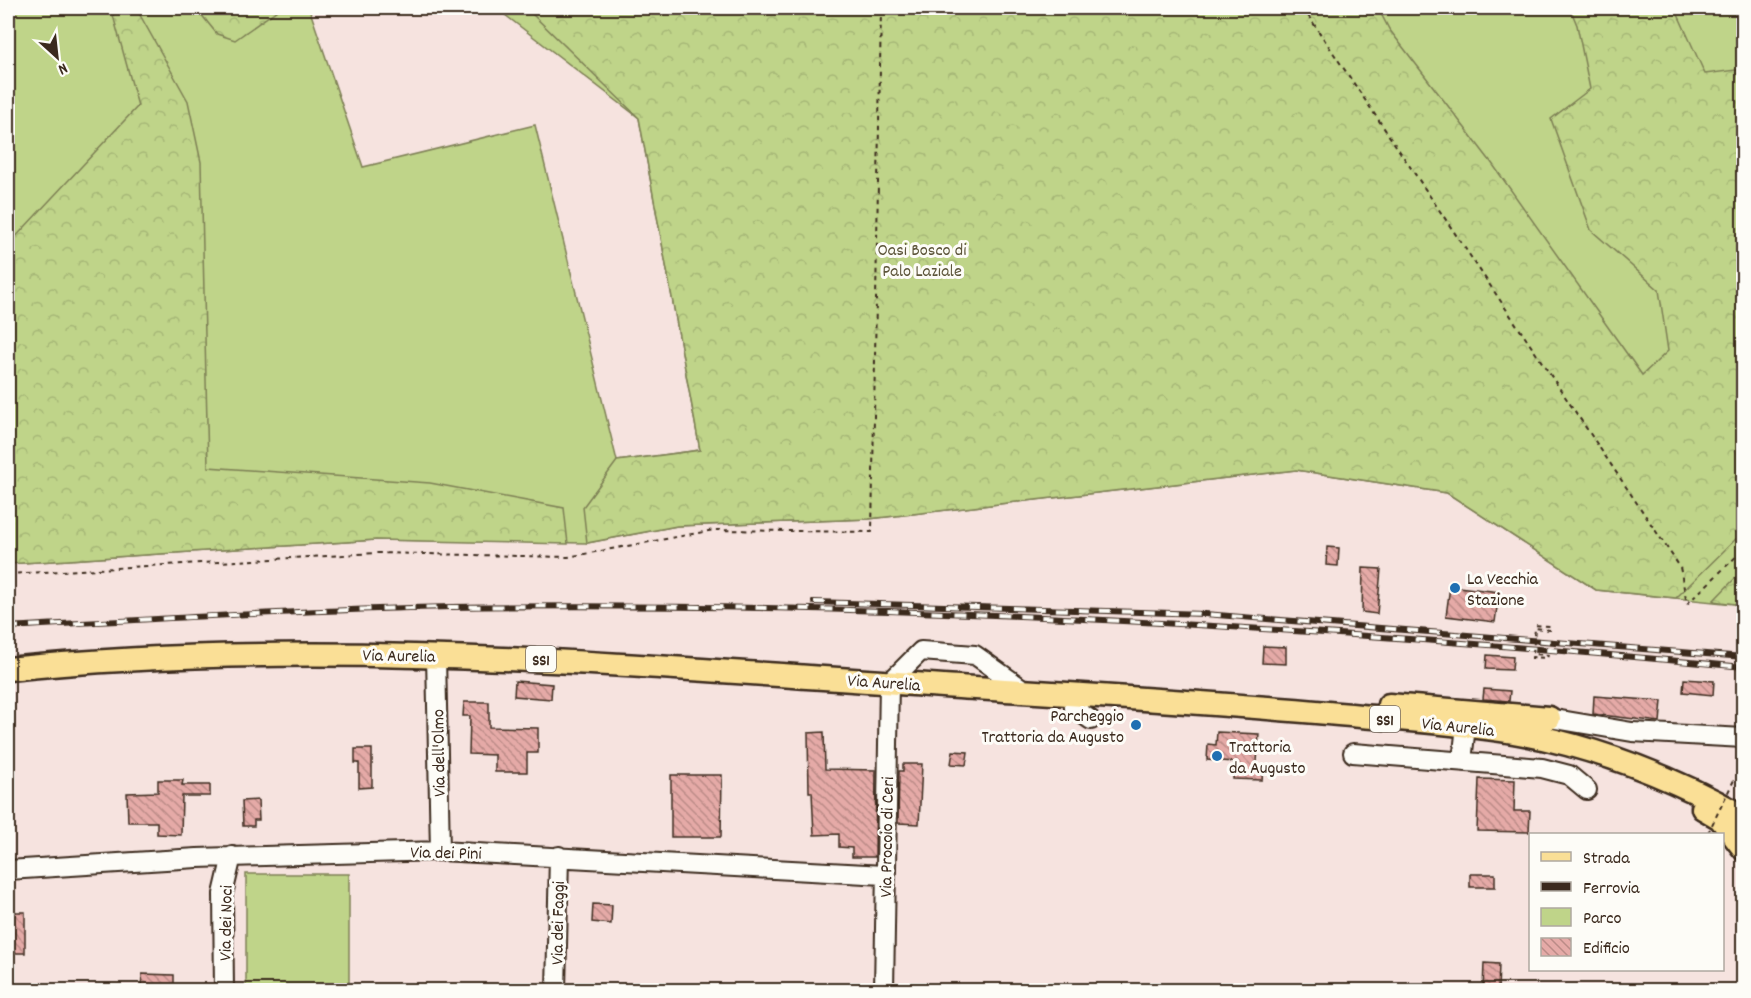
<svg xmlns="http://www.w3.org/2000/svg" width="1751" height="998" font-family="Dekko,sans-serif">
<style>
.green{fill:#bfd489;stroke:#7d7f54;stroke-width:1.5}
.forest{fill:url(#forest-crowns);stroke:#7d7f54;stroke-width:1.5}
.building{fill:url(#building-back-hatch);stroke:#3b2a1e;stroke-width:1.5}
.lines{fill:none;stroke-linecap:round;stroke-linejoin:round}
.minor-casing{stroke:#3b2a1e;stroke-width:22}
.major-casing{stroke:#3b2a1e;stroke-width:27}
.path{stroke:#3b2a1e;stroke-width:2;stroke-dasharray:4.5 4.5;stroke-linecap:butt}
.minor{stroke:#fdfcf7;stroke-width:18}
.major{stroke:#fadf96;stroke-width:22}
.rail-casing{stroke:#3b2a1e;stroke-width:6}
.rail{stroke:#fdfcf7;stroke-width:4;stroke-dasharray:11;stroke-linecap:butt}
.path-bridge{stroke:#3b2a1e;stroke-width:2;stroke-dasharray:4.5 4.5;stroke-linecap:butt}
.poi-dot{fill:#1f6fb2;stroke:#fdfcf7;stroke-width:2}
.labels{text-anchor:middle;stroke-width:6;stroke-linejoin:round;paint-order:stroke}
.shield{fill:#fdfcf7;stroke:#75695f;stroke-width:1.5}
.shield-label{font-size:16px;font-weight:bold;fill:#3b2a1e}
.park-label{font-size:18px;fill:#5c5439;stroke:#fdfcf7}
.poi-label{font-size:18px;fill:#3b2a1e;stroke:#fdfcf7;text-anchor:start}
.street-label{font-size:18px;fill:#3b2a1e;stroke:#fdfcf7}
</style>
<defs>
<pattern id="forest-crowns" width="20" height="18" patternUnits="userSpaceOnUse" patternTransform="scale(1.5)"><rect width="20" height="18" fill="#bfd489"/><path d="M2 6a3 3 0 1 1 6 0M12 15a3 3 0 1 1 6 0" fill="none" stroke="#a5b676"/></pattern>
<pattern id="building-back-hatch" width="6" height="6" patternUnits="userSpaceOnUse" patternTransform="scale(1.5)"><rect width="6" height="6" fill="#e5aaa7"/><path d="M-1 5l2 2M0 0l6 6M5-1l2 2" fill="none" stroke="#bb8b87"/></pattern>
</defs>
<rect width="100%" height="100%" fill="#f6e3df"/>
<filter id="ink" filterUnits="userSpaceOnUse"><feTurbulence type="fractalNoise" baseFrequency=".0167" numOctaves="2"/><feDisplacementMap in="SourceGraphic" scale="12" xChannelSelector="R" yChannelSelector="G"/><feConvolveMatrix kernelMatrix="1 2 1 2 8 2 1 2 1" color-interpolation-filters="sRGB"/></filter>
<g filter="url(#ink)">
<path class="green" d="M8 8H309L363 167 535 125 617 461 700 450 639 118 496 8H1743V605L1596 590 1447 493 1296 470 869 519 677 526 587 543 376 540 8 564Z
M246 874H349V990H246Z"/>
<path class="forest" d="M111 8H136L188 101 201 162 208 467 430 483 564 508 568 544 376 540 8 564V245L138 106Z
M196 8H280L235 40 217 34Z
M519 8H1378L1389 29 1491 162 1642 375 1668 351 1659 290 1591 230 1551 119 1590 89 1577 25 1570 8H1675L1705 74 1743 69V532L1676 598 1596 590 1447 493 1296 470 869 519 677 526 587 543 583 507 617 461 700 450 639 118 530 12Z
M1743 570V605L1713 601Z"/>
<path class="building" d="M1327 547 1339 548 1338 566 1326 565Z
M1363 568 1381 569 1377 614 1362 612Z
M1450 586 1499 592 1495 622 1446 616Z
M1263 646 1286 647V664L1262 663Z
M1487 655 1513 657 1512 670 1486 669Z
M1684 679 1714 681 1713 695 1683 692Z
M515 681 552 684 551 699 514 696Z
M1484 689 1510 691 1509 701 1483 699Z
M1594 696 1662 701 1660 722 1593 714Z
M464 702H489V727L538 728V753H527V772H495V755L469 754 470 716H463Z
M824 732 825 769 876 770 875 857H852V848L839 847V834L814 835 812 792H809L808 733Z
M1217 732 1259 734 1257 762 1258 769 1263 770 1262 780 1233 779 1234 762 1207 760 1208 744 1216 745Z
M355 749H372V787L359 788V763H355Z
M953 751 968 752 966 765 951 764Z
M903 764H922L919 824 898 823 899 771H903Z
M671 775H722L721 837H671Z
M1479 779 1515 780 1514 811H1530L1529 832 1477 831Z
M158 780H183L182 785H210V796H182L181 835 157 834V822H128L127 793 158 792Z
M258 800 259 820H254V826H243L242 801Z
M1470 874H1495V887H1470Z
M593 904 612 905 611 924 592 922Z
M9 912H25V953H9Z
M1484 963 1499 964 1498 990H1483Z
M142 974 174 975V990H141Z"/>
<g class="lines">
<defs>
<path id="minor" d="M436 656 440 851
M1073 695 1074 708 1091 720
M1549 718 1632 732 1744 738
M1353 753 1542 768 1569 775 1587 790
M1462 761 1466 726
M8 870 197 858 440 851 884 875
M224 990 223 894 232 856
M556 990 559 856
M884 990 889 683 921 651 975 655 1027 692"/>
<path id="major" d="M8 669C325 636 642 667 959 687 1082 695 1205 702 1328 713 1390 719 1452 722 1513 732 1594 746 1672 777 1744 817
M1389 705 1549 718
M1703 808 1720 818 1744 849"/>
</defs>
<use href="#minor" class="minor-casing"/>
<use href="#major" class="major-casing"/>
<path class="path" d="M1303 8 1680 567 1687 604
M8 574 378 553 568 557 714 530 872 532 881 8
M1687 604 1744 549"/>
<use href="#minor" class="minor"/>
<use href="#major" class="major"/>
<defs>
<path id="rail" d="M814 602 1205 614 1744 657
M8 627C156 619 304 610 453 607 884 601 1314 627 1744 667"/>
</defs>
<use href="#rail" class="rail-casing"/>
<use href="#rail" class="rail"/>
<path class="path-bridge" d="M1532 659V657L1547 658 1548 655 1533 654 1535 628 1550 630V626L1533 625
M1708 833 1735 778"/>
</g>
</g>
<g class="poi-dot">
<circle cx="1455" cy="588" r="6"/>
<circle cx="1136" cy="725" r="6"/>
<circle cx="1217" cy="756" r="6"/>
</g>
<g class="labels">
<g class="shield">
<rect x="526" y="646" width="30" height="26" rx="4.5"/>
<rect x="1370" y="706" width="30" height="26" rx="4.5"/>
</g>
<g class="shield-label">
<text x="541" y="665">SS1</text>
<text x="1385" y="725">SS1</text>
</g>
<g class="park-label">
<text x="922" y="255">Oasi Bosco di<tspan x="922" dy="21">Palo Laziale</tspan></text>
</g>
<g class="poi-label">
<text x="1467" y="584">La Vecchia<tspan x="1467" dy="21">Stazione</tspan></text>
<text x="1124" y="721" text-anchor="end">Parcheggio<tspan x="1124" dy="21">Trattoria da Augusto</tspan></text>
<text x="1229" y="752">Trattoria<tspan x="1229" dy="21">da Augusto</tspan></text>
</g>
<g class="street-label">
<text transform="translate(399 655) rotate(1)" y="6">Via Aurelia</text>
<text transform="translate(884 682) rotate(4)" y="6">Via Aurelia</text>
<text transform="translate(1458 726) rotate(6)" y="6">Via Aurelia</text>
<text transform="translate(438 753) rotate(-91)" y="6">Via dell'Olmo</text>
<text transform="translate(886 837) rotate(-89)" y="6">Via Procoio di Ceri</text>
<text transform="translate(446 852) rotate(1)" y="6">Via dei Pini</text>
<text transform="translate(225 923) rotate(-89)" y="6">Via dei Noci</text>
<text transform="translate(557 923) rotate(-89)" y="6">Via dei Faggi</text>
</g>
</g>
<rect width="1751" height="998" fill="none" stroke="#fdfcf7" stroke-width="30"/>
<rect x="15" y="15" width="1721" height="968" fill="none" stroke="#3b2a1e" stroke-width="2" filter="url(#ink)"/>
<rect x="1529" y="833" width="195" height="138" fill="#fdfcf7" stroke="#afa8a0" stroke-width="1.5"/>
<rect x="1541" y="852" width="30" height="9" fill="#fadf96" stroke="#afa8a0" stroke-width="1.5"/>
<text x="1583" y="863" font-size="18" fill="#3b2a1e">Strada</text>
<rect x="1541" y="882" width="30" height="9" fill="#3b2a1e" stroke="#afa8a0" stroke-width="1.5"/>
<text x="1583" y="893" font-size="18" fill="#3b2a1e">Ferrovia</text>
<rect x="1541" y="908" width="30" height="18" fill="#bfd489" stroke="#afa8a0" stroke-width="1.5"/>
<text x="1583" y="923" font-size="18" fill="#3b2a1e">Parco</text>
<rect x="1541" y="938" width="30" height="18" fill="url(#building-back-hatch)" stroke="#afa8a0" stroke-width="1.5"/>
<text x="1583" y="953" font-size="18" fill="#3b2a1e">Edificio</text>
<g transform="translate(57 57) rotate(153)" stroke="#fdfcf7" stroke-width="4.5" paint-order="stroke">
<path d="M0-4.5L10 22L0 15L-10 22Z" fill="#3b2a1e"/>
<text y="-9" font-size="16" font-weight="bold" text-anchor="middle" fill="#3b2a1e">N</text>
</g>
</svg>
